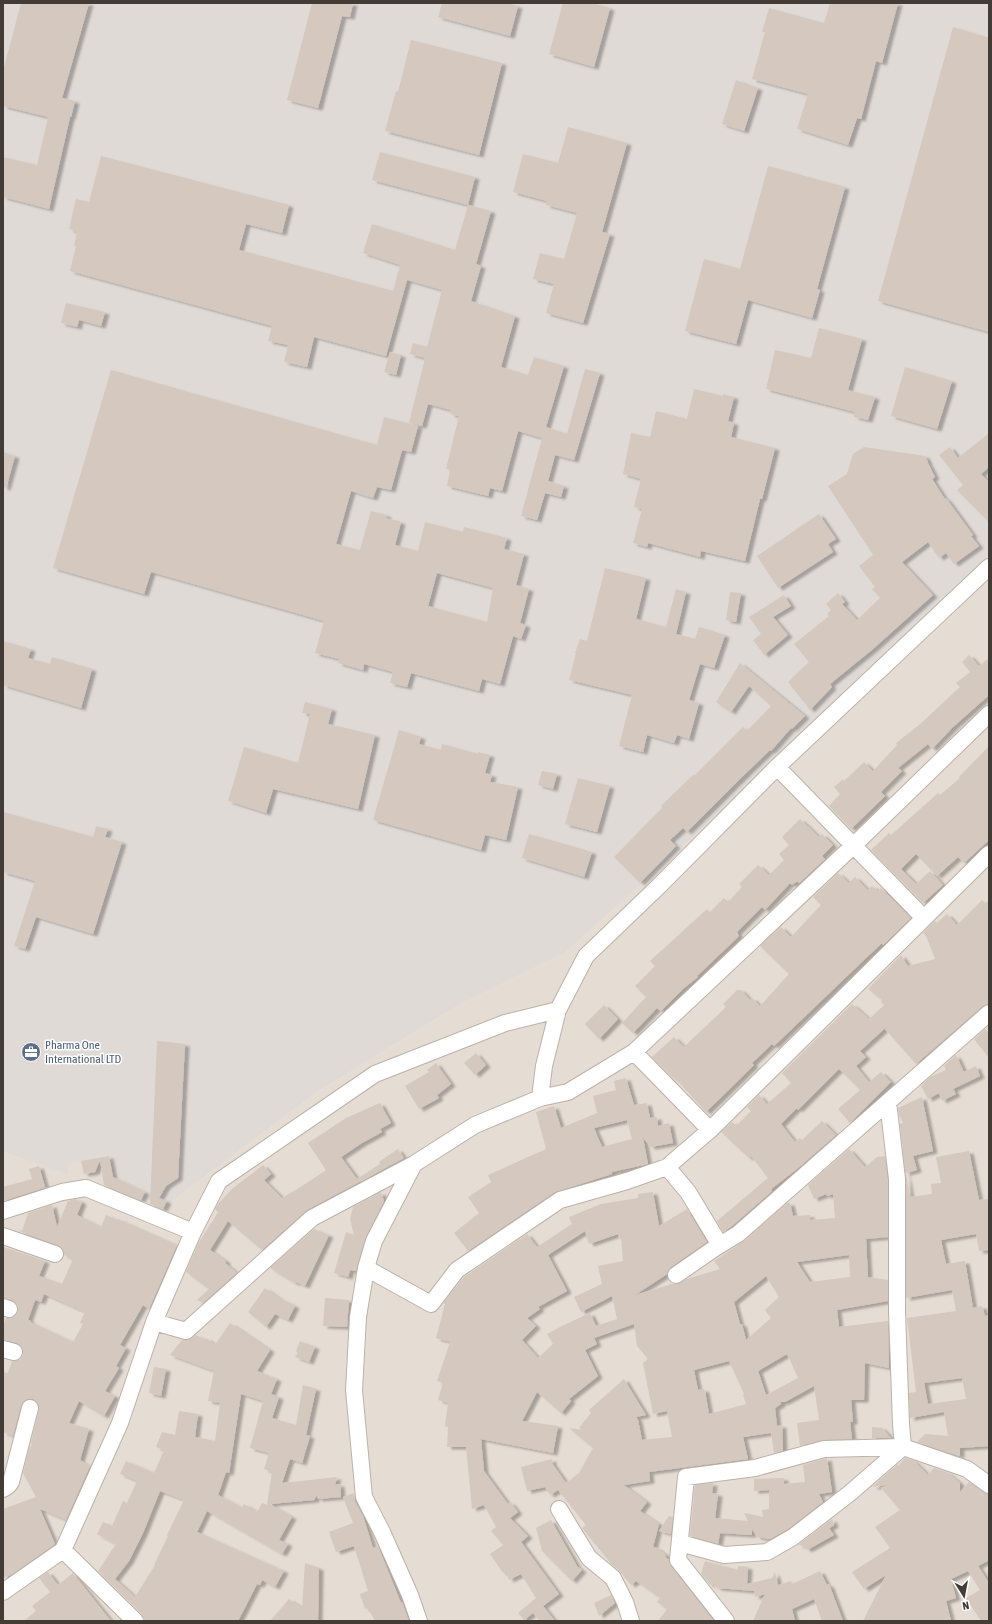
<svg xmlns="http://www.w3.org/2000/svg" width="992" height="1624" font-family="'Asap Condensed',sans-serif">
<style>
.residential{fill:#e5dcd3}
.industrial{fill:#e0dad6}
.building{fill:#d5c8be;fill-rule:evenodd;filter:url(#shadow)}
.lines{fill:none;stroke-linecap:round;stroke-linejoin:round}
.street-casing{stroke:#bcb1a8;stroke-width:18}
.street{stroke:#fff;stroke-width:16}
.labels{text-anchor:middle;stroke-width:3;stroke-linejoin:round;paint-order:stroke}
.service-label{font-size:12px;fill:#4e5e75;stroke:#fff;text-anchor:start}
</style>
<defs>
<filter id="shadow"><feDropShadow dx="4.5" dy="2.5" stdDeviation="1" flood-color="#0004"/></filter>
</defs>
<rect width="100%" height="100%" fill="#f1ebe5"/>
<path class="residential" d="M989 570V1621H3V1152L68 1173 67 1165 99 1157 107 1186 166 1206 319 1091 457 1006 566 952Z"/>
<path class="industrial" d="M3 3H989V570L566 952 457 1006 319 1091 166 1206 107 1186 99 1157 68 1165V1174L3 1152Z"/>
<path class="building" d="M21 3H89L62 98 75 101 71 117H70L49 209 3 197V157L37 165 48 117 3 106V71Z
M312 3H353L350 17 342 16 318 108 287 100Z
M442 3H507L518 6 510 36 438 17Z
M563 3H592L610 8 594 67 549 54Z
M830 3H898L882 63 876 61 861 119 857 118 848 145 797 129 808 94 752 79 765 32H762L769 8 824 23Z
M953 27 989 38V332L878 301Z
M411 40 502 63 479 155 385 131 396 91 398 92Z
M736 80 758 88 744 131 722 124Z
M568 127 627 143 602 232 610 234 583 323 546 313 554 284 533 279 540 253 564 259 577 213 546 205 547 201 513 192 523 154 558 163Z
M380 152 475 177 468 205 372 180Z
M101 156 289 205 282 233 246 224 239 250 393 291 400 265 363 253 372 224 455 250 468 205 491 211 476 264 481 266 471 301 515 316 501 367 528 375 534 357 564 366 546 427 567 434 585 369 600 373 574 460 555 455 548 481 564 486 561 497 545 493 537 520 521 516 542 438 518 431 502 491 490 488 488 496 447 486 450 470 446 469 459 416 450 414 451 410 428 404 422 426 409 423 425 358 410 354 413 343 427 347 442 290 407 280 386 356 314 337 307 367 284 362 288 345 268 341 272 326 70 271 76 246H74L77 232 69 229 76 199 89 202Z
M768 166 845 187 817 289 820 290 812 318 748 300 736 344 685 331 704 259 740 269Z
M66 303 105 312 101 326 79 320 77 327 61 323Z
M819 328 862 339 848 390 875 397 868 420 854 417 855 412 766 389 775 350 811 358Z
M390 352 401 355 396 375 384 372Z
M905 367 952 381 937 429 891 416Z
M111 370 377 445 384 417 418 426 411 452 402 450 391 490 377 487 373 498 351 491 336 544 360 550 371 511 387 515 386 518 401 522 395 545 418 551 425 522 463 532 464 527 507 538 504 549 524 554 516 585 529 589 520 623 526 625 521 639 513 636 500 684 482 679 479 691 411 673 407 687 390 683 393 672 364 664 363 670 338 663 339 659 315 653 324 621 151 572 144 594 53 568ZM437 573 493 588 487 622 428 606Z
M694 389 723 396V394L734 397 728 421 734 423 731 437 775 448 762 499H760L745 561 701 551 700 557 648 543 647 547 633 543 642 509 634 507 641 479 623 474 631 433 650 437 656 411 687 419Z
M989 433V467L981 474 989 482V522L957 490 963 485 939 455 950 447 958 458Z
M864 447 925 456 928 462 927 464 928 463 935 477 932 479 945 499 946 498 973 535 971 536 979 546 954 564 946 553 939 558 928 542 902 562 933 595 873 649 830 684 832 687 810 710 788 682 809 662 794 644 829 616 827 614 831 610 826 604 838 593 845 602 842 604 857 620 880 598 872 589 875 587 859 566 873 555 828 486 847 474 853 454Z
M3 452 15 456 6 488 3 487Z
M819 514 836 539 828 544 833 552 778 588 757 556Z
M605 568 646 578 636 619 666 627 676 589 686 592 676 634 695 639 699 627 725 635 714 668 700 664 689 700 699 703 689 739 677 735 674 743 647 735 643 752 619 746 632 695 569 680 576 653H575L580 639 587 641Z
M730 592 741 593 736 622 726 620Z
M784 595 791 606 773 617 788 635 764 655 753 640 761 634 749 617Z
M3 641 31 649 28 658 50 664 52 657 92 669 81 708 3 685Z
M969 655 979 666 989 658V695L953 727 932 749 928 744 898 768 902 771 881 792 885 796 851 829 829 806 840 794 834 787 843 779 844 781 864 762 873 771 897 745 896 743 919 725 960 687 956 683 970 672 962 662Z
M740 663 805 716 792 729 791 728 771 751 770 750 743 776 687 832 683 828 670 840 676 846 640 883 614 857 662 808 661 806 694 774 695 775 743 727 747 731 771 706 749 686 731 712 716 702Z
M305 702 332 709 328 724 375 735 358 809 273 789 266 813 228 801 244 747 298 763 310 714 302 713Z
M399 730 421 737 419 744 441 750 442 744 478 754V752L490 755 485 773 492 775 490 782 518 787 506 840 485 835 481 850 373 820Z
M989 746V840L964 863 958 857 937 876 916 854 901 869 916 884 930 871 943 885 923 903 871 850 889 833 891 835 938 793 940 795 960 778 959 777Z
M542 771 557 774 553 789 538 785Z
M578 778 610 786 597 832 565 824Z
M3 812 93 837 96 826 108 829 105 837 122 842 93 934 36 917 25 949 14 946 35 881 3 872Z
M800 819 819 837 822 834 833 845 822 856 825 859 799 883 797 881 792 885 790 883 765 910 762 907 737 932 739 936 697 976 698 977 684 988 661 1011 657 1008 633 1033 622 1023 646 997 635 986 655 966 650 961 707 909 710 912 724 898 728 902 742 887 739 884 758 865 769 875 784 860 779 854 789 845 782 837Z
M529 834 592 852 584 877 522 858Z
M838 873 849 883 855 877 868 890 872 886 878 891 881 888 911 918 883 945 882 943 867 957 774 1046 772 1044 752 1063 754 1065 706 1112 675 1078 674 1079 652 1057 674 1037 684 1047 726 1007 723 1004 737 990H741L750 1000 752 998 760 1006 789 974 760 946 781 927 791 937 821 905 813 897Z
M982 900 989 906V1004L983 1006 916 1064 884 1028 883 1030 860 1051 866 1057 856 1066 869 1082 881 1072 891 1082 850 1123 838 1109 860 1090 839 1069 798 1110 797 1108 781 1124 795 1142 800 1138 802 1140 822 1121 836 1135 797 1169 771 1189 772 1191 732 1226 723 1232 717 1221 768 1178 751 1156 749 1158 721 1132 732 1122 736 1126 751 1111 747 1107 759 1095 767 1104 791 1083 782 1073 852 1004 869 1019 884 1005 881 1002 882 1000 868 989 901 955 908 966 935 959 926 936 923 933 935 921 937 923 947 914 957 925Z
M604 1005 618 1019 599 1039 585 1024Z
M985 1029 989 1033V1058L974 1039Z
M157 1041 185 1044 178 1178 166 1186 159 1198 167 1201 163 1209 150 1204Z
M476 1053 486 1065 475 1075 464 1063Z
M956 1055 964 1072 976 1066 980 1076 953 1089 956 1094 942 1101 939 1093 928 1099 921 1086 930 1077 946 1070 944 1066Z
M436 1063 451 1084 437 1095 439 1098 419 1109 405 1086 429 1072 427 1070Z
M626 1078 634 1105 647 1103 650 1118 657 1117 658 1126 669 1123 673 1143 651 1147 643 1138 648 1164 612 1172V1174L555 1192 468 1251 454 1233 479 1213 468 1197 491 1182 488 1175 546 1149 536 1112 554 1106 561 1128 597 1113 593 1096 616 1090 614 1081ZM627 1120 632 1139 602 1147 594 1128Z
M922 1097 933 1151 913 1156 917 1170 906 1173 910 1197 932 1194 931 1184 941 1183 936 1157 969 1151 979 1200 989 1199V1250L979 1251 976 1234 941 1240 946 1264 965 1261 973 1308 982 1306 985 1316 989 1315V1446L960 1448V1456L917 1442 925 1434 948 1436 944 1412 910 1418 909 1393 916 1392 907 1318 956 1311 952 1290 906 1298V1179L900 1124 903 1123 899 1115 898 1108ZM962 1378 966 1399 928 1404 924 1383Z
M380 1103 391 1123 380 1129 382 1132 362 1143 341 1157 357 1179 380 1164 379 1162 398 1149 404 1158 307 1210 262 1250 228 1221 210 1250 226 1261 225 1263 237 1273 203 1303 197 1300 209 1289 186 1272 198 1244 218 1212 215 1209 218 1204 232 1189 263 1165 271 1174 264 1180 282 1198 302 1186 326 1170 308 1143 346 1118Z
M849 1149 865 1167 877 1157 885 1156 888 1180V1237L866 1239 868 1277 888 1280V1301L837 1310 839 1327 888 1321 889 1368 865 1363 864 1400H851L853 1422H850L852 1439 824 1440 800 1446 797 1423 819 1420 814 1386 785 1402H781V1404L775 1408 777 1426 782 1425 783 1451 774 1453 771 1433 743 1437 748 1459 649 1472 650 1481 624 1485 647 1502 640 1511 659 1524 653 1547 657 1548 666 1555 665 1557 669 1560 671 1566 714 1621H658L667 1609 657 1602 660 1598 636 1581 631 1585 618 1569 612 1565 582 1528 586 1525 558 1490 550 1495 545 1487 527 1491 521 1467 552 1459V1463L566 1483 579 1473 593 1448 569 1428 581 1430 579 1428 591 1413 589 1410 624 1379 646 1415 636 1417 638 1420 642 1440 672 1437 667 1411 653 1414 643 1363 648 1359 637 1346 634 1324 594 1338 597 1344 585 1350 598 1376 569 1399 571 1401 561 1413 537 1392 522 1421 558 1426 553 1453 481 1439 484 1471 508 1504 510 1502 518 1512 510 1518 528 1536 521 1542 559 1594 543 1606 555 1621H540L533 1613 524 1620 518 1613 536 1598 521 1574 509 1580 506 1571 503 1573 490 1554 503 1545 491 1531 496 1527 484 1505 472 1509 466 1447H447L448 1427 445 1426 448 1403 438 1400 443 1383 437 1381 450 1342 436 1338 445 1304 443 1303 464 1277 527 1234 537 1247 572 1224 569 1217 601 1204 638 1198V1194L653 1192 659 1226 687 1209 707 1242 671 1267 667 1274 635 1295 672 1284H677L687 1279 720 1269 714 1261 744 1241 787 1203H790L793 1216 810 1215V1220L835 1218 833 1194 827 1196 826 1194 814 1199 808 1185ZM585 1231 589 1244 618 1234 619 1238H621L623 1261 598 1266 602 1284 574 1297 581 1312 612 1296 617 1319 596 1326 590 1313 562 1326 547 1334 553 1344 538 1358 522 1340 536 1326 527 1318 540 1309 538 1307 567 1291 548 1255ZM849 1255 850 1277 810 1282 797 1262ZM766 1276 779 1297 765 1310 771 1318 746 1340 742 1324H740L734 1302ZM787 1354 798 1378 766 1395 758 1371ZM729 1361 744 1394 743 1395 746 1404 709 1414 705 1391 703 1389 698 1390 694 1370Z
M109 1156 113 1177 145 1192 141 1200 104 1185 100 1160 95 1172 84 1174 81 1161Z
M39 1166 45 1187H47L3 1201V1187L32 1179 29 1169Z
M381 1192 384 1201 366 1237 356 1271 350 1270 348 1277 334 1273 346 1232 354 1235 350 1219 353 1207Z
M76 1199 82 1202 77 1215 101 1227 106 1215 117 1220 118 1219 177 1245 149 1309 143 1305 120 1345 126 1348 116 1366 119 1368 105 1391 115 1396 104 1416 79 1401 69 1423 89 1429 80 1460 90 1466 66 1520 40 1509 55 1544 13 1574 3 1578V1509L36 1497 23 1473 29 1449 32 1444 31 1443 39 1410 37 1402 33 1399H28L24 1401 21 1406 13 1436 3 1432V1372L8 1373 12 1361H16L20 1359 23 1355V1350L21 1346 17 1343 3 1340V1328L6 1318 15 1316 18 1312V1307L16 1303 12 1300 3 1298V1247L45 1261 39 1276 62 1284 73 1259 64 1255 62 1248 58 1245 19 1231V1230L22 1231 28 1213 52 1205 57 1227 68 1201ZM44 1294 85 1312 80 1323 83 1324 73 1342 30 1322 31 1321 28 1320 35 1300 41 1302Z
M314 1229 329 1235 305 1286 296 1282 295 1283 270 1268Z
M265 1288 279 1298 295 1306 288 1320 275 1314 266 1327 248 1312Z
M325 1298 349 1300 347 1327 323 1326Z
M230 1323 270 1350 257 1371 277 1379 271 1394 279 1397 272 1418 296 1425 303 1385 316 1389 306 1435 310 1436 302 1463 290 1459 282 1483 337 1477 335 1485 340 1484 341 1497 318 1499 317 1495 314 1500 270 1504 292 1517 279 1540 288 1544 282 1554 207 1511 197 1532 284 1571 275 1587 262 1580 260 1585 257 1584 238 1621H144L142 1614 98 1571 116 1544 97 1534 103 1522 112 1526 123 1501 127 1503 137 1481 120 1474 126 1461 154 1473 164 1450 156 1447 162 1432 175 1435 179 1411 198 1414 195 1437 215 1441 220 1403 208 1401 214 1371 170 1355 182 1340H188L196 1335 205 1340 206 1338 215 1345ZM241 1394 263 1401 250 1448 269 1453 264 1469 272 1472 267 1505 262 1503 257 1512 244 1504 242 1508 218 1495 226 1472 229 1473ZM160 1491 184 1500 167 1535 168 1536 154 1565H155L135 1597 115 1579 129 1561 143 1533Z
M300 1341 315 1347 309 1362 295 1357 298 1353 296 1351Z
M154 1367 166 1369 161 1396 149 1393Z
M872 1427 882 1428 891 1438H872Z
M827 1458 832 1492 819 1494 823 1502 788 1529 770 1539 757 1537 752 1529V1535L720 1533 718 1544 690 1536 695 1485 713 1483 712 1493 718 1494 715 1518 748 1521 744 1513 763 1517 762 1510 769 1509V1490L754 1491V1479L784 1478V1484L805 1482 803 1465Z
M905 1458 914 1461 928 1475 934 1468 948 1473 960 1483V1492L969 1482 989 1496V1560L978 1566 989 1583V1621H981L966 1598 980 1590 968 1571 951 1579 956 1598 946 1601 951 1621H863L886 1575 864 1589 852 1572 890 1548 875 1527 900 1510 881 1488 887 1485 872 1487 898 1464V1466Z
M354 1493 355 1501 363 1516 373 1548 378 1546 401 1603 402 1602 409 1621H375L368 1608 365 1609 360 1594 368 1591 354 1546 336 1552 329 1532 353 1523 343 1497Z
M669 1516 673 1517 671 1534 659 1531Z
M832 1519 834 1525 829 1528 834 1535 807 1550 804 1546 798 1545Z
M551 1520 577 1566 582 1570 572 1581 542 1551 536 1528Z
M705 1561 738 1570V1566L748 1567 747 1584 772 1578 775 1572 778 1585 791 1581 792 1584 820 1571 827 1585 829 1584 843 1621H822L814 1599 792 1609 795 1621H753L765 1594 755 1597 754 1591 718 1588 711 1583 710 1585 701 1574Z
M305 1563 319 1568 318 1619 320 1621H270L289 1599 302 1608Z
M48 1572 58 1585 73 1573 111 1621H24L36 1611 32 1606 50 1592 39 1578Z
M611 1595 615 1603 599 1616 594 1603Z"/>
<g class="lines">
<defs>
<path id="street" d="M777 767 924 918
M634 1052 710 1130
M540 1098 568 1092 634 1052 854 845 989 714
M414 1164 374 1241 366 1268 358 1317 354 1390 364 1497 382 1532 410 1595 419 1621
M667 1167 688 1192 720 1245
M3 1211 62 1192 86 1188 193 1232
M3 1236 55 1254
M366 1268 431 1304 457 1270 560 1200 627 1181 667 1167 710 1130 989 854
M676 1275 715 1248 738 1234 989 1013
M3 1307 9 1309
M154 1322 186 1331 312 1218 414 1164 475 1125 540 1098 544 1066 558 1010 586 956 659 886 777 767 989 567
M3 1349 14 1352
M3 1489 8 1486 11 1482 30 1408
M559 1509 589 1558 613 1578 625 1602 631 1621
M680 1543 724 1555 767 1552 793 1537 850 1493 903 1447 901 1424 897 1312V1179L888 1102
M63 1550 135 1621
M3 1592 63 1550 120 1423 154 1322 193 1232 219 1181 375 1074 505 1023 558 1010
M726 1621 678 1560 686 1477 755 1468 824 1449 903 1447 967 1469 989 1485"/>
</defs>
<use href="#street" class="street-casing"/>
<use href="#street" class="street"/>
</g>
<defs>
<symbol id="office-disc" viewBox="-11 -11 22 22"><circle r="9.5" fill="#5c6f8a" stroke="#fff"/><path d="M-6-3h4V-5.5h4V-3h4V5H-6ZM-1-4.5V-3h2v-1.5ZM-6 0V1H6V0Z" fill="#fff"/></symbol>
</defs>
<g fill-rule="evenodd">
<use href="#office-disc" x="20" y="1041" width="22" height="22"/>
</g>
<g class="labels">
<g class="service-label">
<text x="45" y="1049">Pharma One<tspan x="45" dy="14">International LTD</tspan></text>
</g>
</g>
<rect width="992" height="1624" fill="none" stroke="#433b35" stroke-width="8"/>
<g transform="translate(964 1596) rotate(169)" stroke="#ffffff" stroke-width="3" paint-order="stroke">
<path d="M0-3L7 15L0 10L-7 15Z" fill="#433b35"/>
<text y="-6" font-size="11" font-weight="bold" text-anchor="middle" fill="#433b35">N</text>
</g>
</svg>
